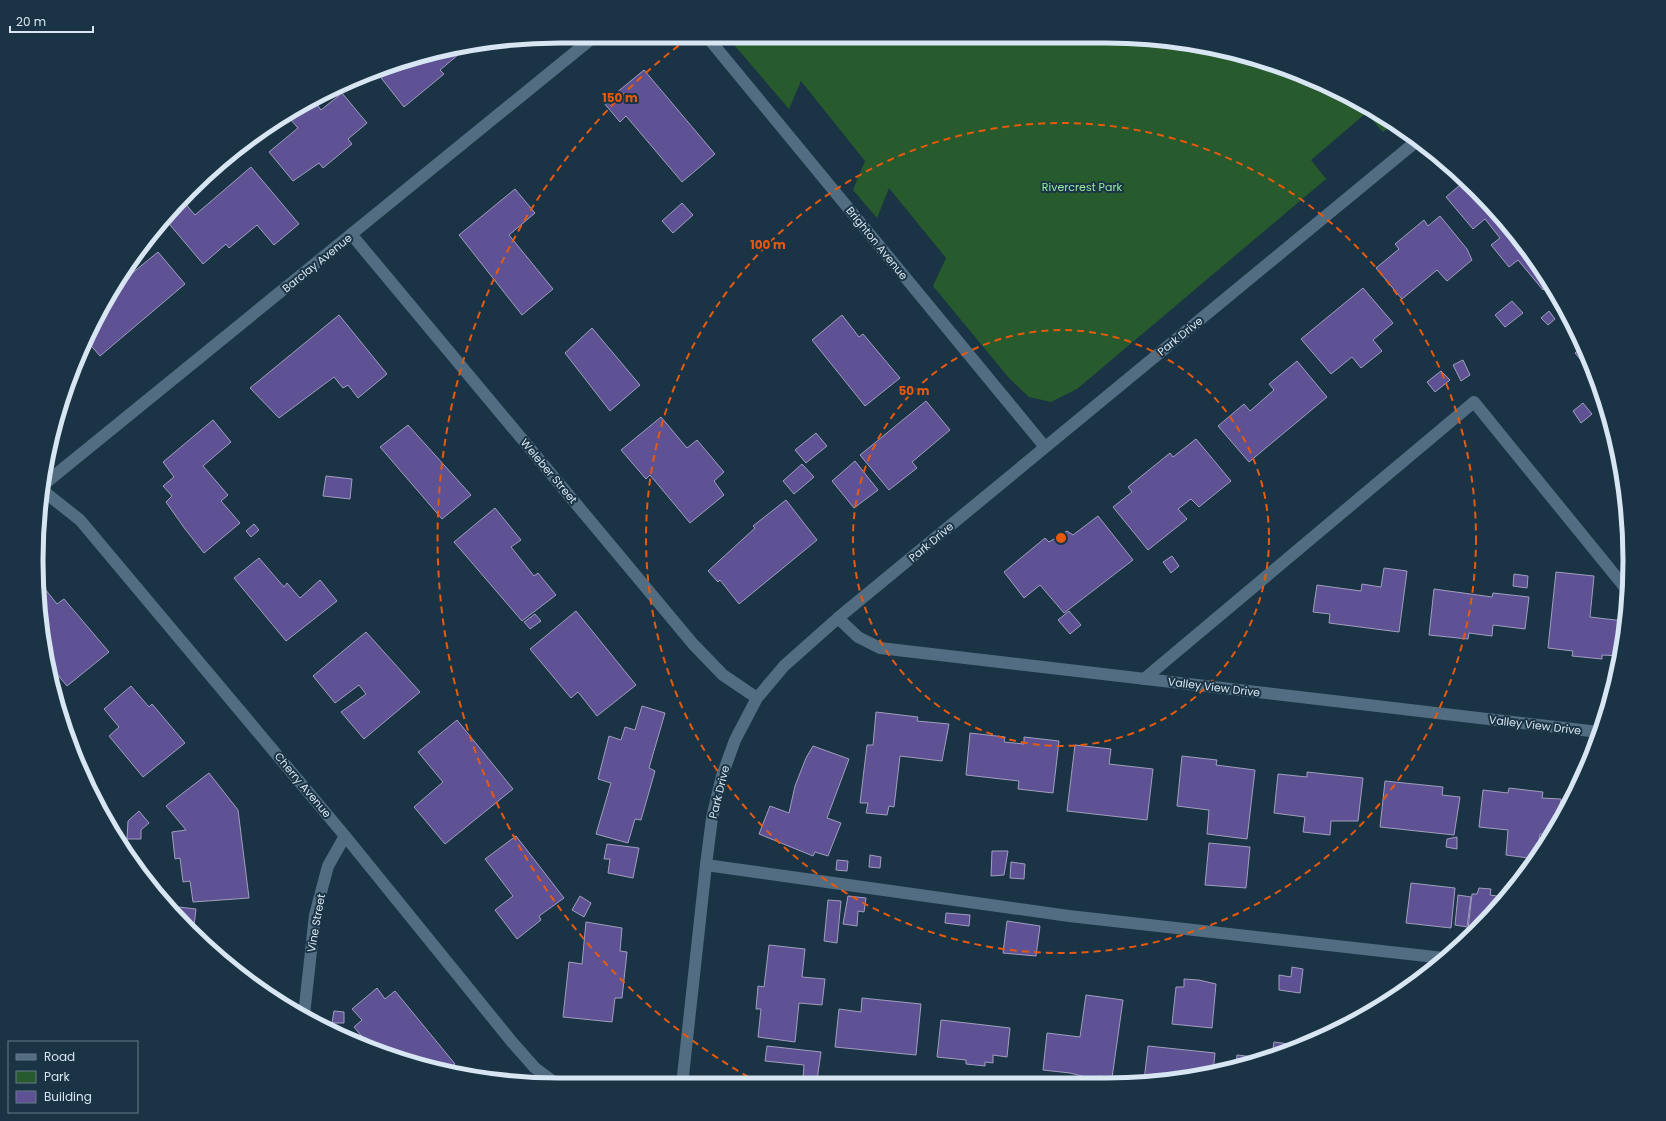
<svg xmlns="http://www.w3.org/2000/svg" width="1666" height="1121" font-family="Poppins,sans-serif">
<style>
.green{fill:#275a2c}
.building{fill:#5e5295;stroke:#a19ebd}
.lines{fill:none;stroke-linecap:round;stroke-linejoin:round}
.lane{stroke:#526d81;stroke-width:12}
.street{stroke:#526d81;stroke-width:12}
.ring{fill:none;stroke:#e8590c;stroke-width:2;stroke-dasharray:7 5}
.labels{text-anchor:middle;stroke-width:4;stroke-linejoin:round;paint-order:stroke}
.park-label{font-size:11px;fill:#97ec9d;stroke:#1a3445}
.street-label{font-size:11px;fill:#d7e6f2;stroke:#1a3445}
.rim{fill:none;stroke:#d7e6f2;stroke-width:5}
.centre{fill:#e8590c;stroke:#1a3445;stroke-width:2}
.ring-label{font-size:12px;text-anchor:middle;font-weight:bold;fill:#e8590c;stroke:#1a3445;stroke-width:4;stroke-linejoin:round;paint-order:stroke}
</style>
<rect width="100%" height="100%" fill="#1a3445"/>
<path class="green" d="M1105 36 1208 46 1338 90 1393 124 1383 132 1366 113 1311 160 1326 179 1077 389 1051 402 1029 397 1009 378 933 286 946 258 889 188 877 218 853 190 865 161 801 81 789 109 729 39Z"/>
<path class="building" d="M464 47 465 49 440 70 444 74 404 107 378 74 386 67 392 64Z
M644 70 715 154 682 182 626 116 620 122 604 103Z
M342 93 367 123 348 139 352 144 323 168 319 163 293 181 269 152 298 128 290 119 306 106 315 102 321 110Z
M251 167 299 224 274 245 257 225 229 248 226 244 203 264 165 219 183 201 195 215Z
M1466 180 1476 189 1541 269 1549 284 1543 290 1518 260 1509 267 1491 245 1500 238 1485 219 1473 229 1446 197Z
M515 189 535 213 509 235 553 289 522 315 459 235Z
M682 203 693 215 673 233 662 221Z
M1440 216 1467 249 1472 260 1447 281 1437 270 1402 299 1376 268 1399 249 1395 244 1424 220 1428 226Z
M158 252 185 284 100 356 87 341 120 283Z
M1363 288 1393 323 1373 340 1382 351 1361 368 1352 357 1331 374 1301 339Z
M1512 301 1523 313 1505 327 1495 315Z
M1549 311 1555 319 1548 325 1541 318Z
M339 315 387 374 358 398 348 385 343 388 334 377 279 418 250 388Z
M842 315 859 337 863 334 900 378 865 406 812 340Z
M1568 318 1581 343 1563 321Z
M592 328 640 385 610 411 565 353Z
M1583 347 1592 367 1589 370 1575 353Z
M1463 360 1470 375 1461 381 1453 365Z
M1297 361 1327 397 1249 462 1218 426 1244 404 1250 411 1274 390 1269 384Z
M1441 371 1450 380 1435 392 1427 382Z
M926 401 950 430 912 462 917 468 889 490 860 455Z
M1583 403 1592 414 1581 423 1573 411Z
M661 417 687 448 697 440 724 472 714 481 724 495 690 523 650 475 646 479 621 450Z
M213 420 231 442 203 466 228 495 221 501 240 523 204 553 185 529 166 502 172 496 163 486 174 477 163 462Z
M408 425 471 495 442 519 380 447Z
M816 433 827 446 806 463 795 450Z
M1196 439 1231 481 1199 507 1191 499 1178 509 1187 519 1148 550 1113 507 1132 492 1128 487 1170 453 1173 457Z
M855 461 878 490 854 508 832 481Z
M802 464 814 477 794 494 783 481Z
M326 476 352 479 350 499 323 496Z
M786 500 817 540 739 604 720 580 718 582 708 571 755 528 753 526Z
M495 508 521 540 511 547 534 576 538 573 556 595 522 621 454 542Z
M1098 516 1133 560 1064 613 1040 585 1024 598 1004 572 1045 538 1049 542 1067 531 1073 535Z
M254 524 259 530 251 537 246 531Z
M1172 556 1179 566 1171 573 1163 562Z
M259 558 284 587 287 583 300 598 320 580 337 601 286 641 234 578Z
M1384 568 1407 571 1399 632 1329 623 1330 614 1313 612 1317 585 1361 591 1362 584 1381 587Z
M1556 572 1594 576 1590 617 1624 621 1621 656 1602 655V659L1572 656 1573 651 1548 648Z
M1514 574 1528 576 1527 588 1513 586Z
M41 584 57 604 64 599 109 652 67 686 46 661Z
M1434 589 1492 597 1493 593 1529 597 1525 629 1493 625 1492 636 1469 633 1468 639 1429 635Z
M576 611 636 685 597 716 578 692 571 698 530 649Z
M1069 611 1081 625 1070 634 1058 620Z
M535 614 541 621 530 629 524 622Z
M366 632 420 692 364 739 341 712 366 694 359 685 335 703 313 676Z
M131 686 149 707 152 704 185 743 143 777 109 736 119 727 104 709Z
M642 706 665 713 649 768 655 771 641 820 635 819 628 843 596 834 611 783 598 779 609 736 621 740 625 727 635 730Z
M876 712 918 717 917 721 949 724 942 761 900 756 894 807 889 806 887 815 866 813 868 803H860L867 745H873Z
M457 720 513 789 445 844 414 807 443 782 418 752Z
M970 733 1005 737 1004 742 1024 744V737L1059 741 1053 793 1018 789 1019 781 966 775Z
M1075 745 1111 749 1109 764 1153 769 1147 820 1067 811Z
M813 746 849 759 827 818 841 823 828 856 815 852 813 856 759 834 770 806 789 813 795 786 806 758Z
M1182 756 1217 760 1216 765 1255 770 1247 839 1207 834 1209 810 1177 806Z
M1307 772 1363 778 1358 821H1331L1330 835 1303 832 1305 817 1274 813 1278 774 1307 777Z
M209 773 238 810 249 898 193 902 190 881 183 882 180 858 175 859 172 832 186 830 166 806Z
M1385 781 1443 787 1442 795 1460 797 1454 835 1380 827Z
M1509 788 1543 792 1542 798 1561 799 1559 820 1551 835 1540 834 1536 859 1506 855 1508 830 1479 827 1483 790 1508 793Z
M139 811 149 823 141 830V839H127L128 821Z
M516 836 564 898 539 916 541 920 517 939 495 910 513 896 485 859Z
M1457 837V849L1446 847 1447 839Z
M1209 843 1250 847 1246 888 1205 885Z
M607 844 639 848 633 878 608 873 610 859H604Z
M992 851H1008L1004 875 991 876Z
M870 855 881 857 880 868 869 867Z
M837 860 848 861 847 871 836 870Z
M1011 862 1025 864 1024 879 1010 878Z
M1411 883 1455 888 1451 928 1406 923Z
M1479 888 1491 889 1490 895 1504 897 1477 930 1468 929 1472 894H1477Z
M1458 895 1471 897 1467 927 1455 925Z
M580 896 591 903 584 917 572 910Z
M848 896 866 898 864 912 858 911 857 926 843 924Z
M828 900 841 901 837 943 824 941Z
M170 906 196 909 193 934 190 932Z
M946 913 970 915 969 926 945 923Z
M1007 921 1040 926 1036 956 1003 953Z
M586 922 622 928 620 951 627 952 622 998H615L612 1022 563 1017 569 962 582 964Z
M769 945 805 949 802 977 825 979 822 1005 799 1003 795 1042 758 1037 761 1009H756L758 986 764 987Z
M1292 967 1303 969 1300 993 1279 990V975L1291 977Z
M1184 979 1199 980 1216 984 1212 1028 1172 1024 1176 987H1184Z
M377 988 385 999 395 991 455 1064 447 1071 369 1045 354 1027 362 1020 352 1009Z
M1086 995 1123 1000 1112 1078 1098 1076 1097 1080 1070 1073 1043 1070 1047 1033 1080 1037Z
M862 998 921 1004 916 1055 835 1047 839 1009 861 1012Z
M334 1011 344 1012V1023H332Z
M941 1020 1010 1028 1007 1057 993 1055V1063L985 1062V1066L966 1064V1060L937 1057Z
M1274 1042 1289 1044V1050L1272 1055Z
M767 1046 821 1052 817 1080 803 1078 804 1065 765 1061Z
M1148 1046 1215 1053 1213 1073 1144 1081Z
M1237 1055 1263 1058 1236 1066Z"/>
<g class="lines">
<path class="lane" d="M1144 679 1474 402 1627 590
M706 865 1069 916 1444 958"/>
<path class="street" d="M709 39 1045 447
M351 234 693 644 723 675 757 698
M43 485 590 40
M42 490 80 520 345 836 512 1042 535 1068 558 1085
M838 618 858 637 880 648 1599 732
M304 1015 315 915 328 866 345 836
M682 1085 706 865 712 818 722 776 735 740 757 698 784 666 838 618 1418 140"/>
</g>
<g class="ring">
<circle cx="1061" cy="538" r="208"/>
<circle cx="1061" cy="538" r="415"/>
<path d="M759 1083A623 623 0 0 1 686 40"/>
</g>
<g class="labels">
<g class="park-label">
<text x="1082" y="191">Rivercrest Park</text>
</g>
<g class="street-label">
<text transform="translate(877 243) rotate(51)" y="4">Brighton Avenue</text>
<text transform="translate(317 263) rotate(-39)" y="4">Barclay Avenue</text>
<text transform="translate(1180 336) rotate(-39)" y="4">Park Drive</text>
<text transform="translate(549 471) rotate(50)" y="4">Weleber Street</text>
<text transform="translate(931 542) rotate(-40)" y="4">Park Drive</text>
<text transform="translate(1214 687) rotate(7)" y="4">Valley View Drive</text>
<text transform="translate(1535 725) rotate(7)" y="4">Valley View Drive</text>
<text transform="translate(303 785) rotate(50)" y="4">Cherry Avenue</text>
<text transform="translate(719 792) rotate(-76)" y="4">Park Drive</text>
<text transform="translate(316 923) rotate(-80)" y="4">Vine Street</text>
</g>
</g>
<path d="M0 0H1666V1121H0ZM560 43H1106A517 517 0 0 1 1623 560V561A517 517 0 0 1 1106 1078H560A517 517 0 0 1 43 561V560A517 517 0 0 1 560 43Z" fill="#1a3445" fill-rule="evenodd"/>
<path class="rim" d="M560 43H1106A517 517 0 0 1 1623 560V561A517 517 0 0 1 1106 1078H560A517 517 0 0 1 43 561V560A517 517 0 0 1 560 43Z"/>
<circle cx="1061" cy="538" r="6" class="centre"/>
<g class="ring-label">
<text x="620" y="102">150 m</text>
<text x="768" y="249">100 m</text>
<text x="914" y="395">50 m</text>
</g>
<rect x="8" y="1041" width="130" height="72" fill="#1a3445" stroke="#667b8a"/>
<rect x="16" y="1054" width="20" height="6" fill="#526d81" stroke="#667b8a"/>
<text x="44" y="1061" font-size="12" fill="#d7e6f2">Road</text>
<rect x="16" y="1071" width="20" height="12" fill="#275a2c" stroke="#667b8a"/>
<text x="44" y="1081" font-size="12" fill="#d7e6f2">Park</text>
<rect x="16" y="1091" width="20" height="12" fill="#5e5295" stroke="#667b8a"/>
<text x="44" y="1101" font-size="12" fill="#d7e6f2">Building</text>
<path d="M10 26v6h83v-6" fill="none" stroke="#d7e6f2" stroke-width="2"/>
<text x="16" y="26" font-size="12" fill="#d7e6f2" stroke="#1a3445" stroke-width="3" paint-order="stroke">20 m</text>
</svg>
